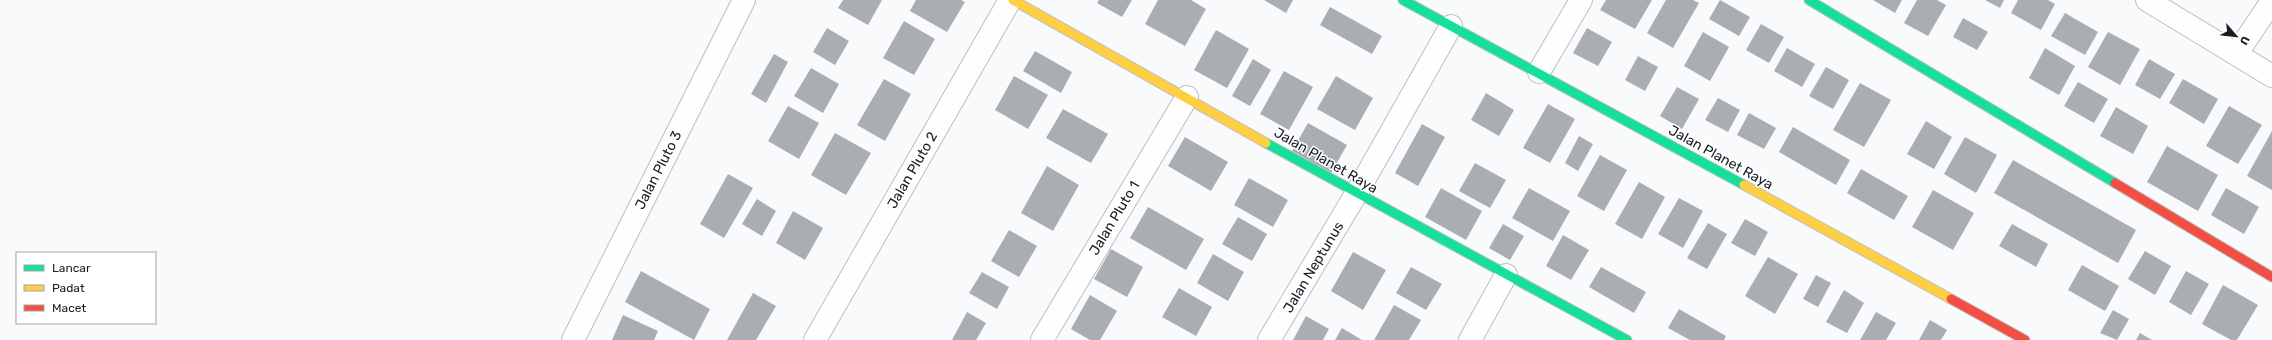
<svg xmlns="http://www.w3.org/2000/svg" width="2272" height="340" font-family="Rubik,sans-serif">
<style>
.building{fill:#aaaeb3}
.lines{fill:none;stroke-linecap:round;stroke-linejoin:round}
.street-casing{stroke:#bcbfc3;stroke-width:24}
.fast-casing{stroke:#bcbfc3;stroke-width:11}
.slow-casing{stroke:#bcbfc3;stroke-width:11}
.jam-casing{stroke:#bcbfc3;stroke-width:11}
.street{stroke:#fefeff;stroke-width:22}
.fast{stroke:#16e098;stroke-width:9}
.slow{stroke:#ffcf43;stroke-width:9}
.jam{stroke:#f24e42;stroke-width:9}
.labels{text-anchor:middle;stroke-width:3;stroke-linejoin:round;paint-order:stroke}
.street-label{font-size:14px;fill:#181c25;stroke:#fff}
</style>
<rect width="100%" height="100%" fill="#f8fafc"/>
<path class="building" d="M843 0H882L868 25 838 8Z
M916 0H961L965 2 947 32 910 11Z
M1099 0H1132L1122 17 1097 3Z
M1158 0H1191L1206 9 1185 46 1145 24Z
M1264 0H1293L1286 13Z
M1606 0H1652L1635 29 1600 10Z
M1666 0H1693L1699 3 1673 48 1647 33Z
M1720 0 1750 17 1739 36 1709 19Z
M1873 0H1902L1895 13Z
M1917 0H1937L1946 5 1928 36 1904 23Z
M1985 0H2004L2000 8Z
M2018 0H2048L2055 4 2041 30 2011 13Z
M1330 7 1382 36 1372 54 1320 25Z
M2065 13 2098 32 2085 55 2051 36Z
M1963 18 1988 32 1977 50 1953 37Z
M904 21 935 39 914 75 883 58Z
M1761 24 1784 37 1769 63 1746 50Z
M827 28 849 41 835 65 813 52Z
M1587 28 1612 42 1598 66 1573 53Z
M1216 30 1249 49 1227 88 1194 70Z
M1703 32 1729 47 1710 81 1684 66Z
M2108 32 2140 49 2120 85 2088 67Z
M1787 48 1815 64 1802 87 1774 71Z
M2045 48 2075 66 2059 95 2029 78Z
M1035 51 1072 72 1061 93 1023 71Z
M774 54 788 62 766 103 751 94Z
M1638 56 1658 67 1645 91 1625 80Z
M1253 59 1271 70 1250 106 1232 96Z
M2149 59 2175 74 2160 99 2135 85Z
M1826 67 1849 80 1833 109 1809 96Z
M811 68 839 84 823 113 794 96Z
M1284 71 1313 87 1289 130 1260 114Z
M1014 76 1048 95 1028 129 995 110Z
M1336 76 1373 98 1355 130 1317 109Z
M884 79 911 94 885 141 857 125Z
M2183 79 2218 99 2204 124 2169 103Z
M2078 82 2108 99 2094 123 2064 106Z
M1860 83 1891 100 1864 147 1833 130Z
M1677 87 1699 99 1682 129 1660 116Z
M1486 93 1514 110 1499 136 1471 120Z
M1718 98 1740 110 1728 132 1705 120Z
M1548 104 1575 119 1550 163 1523 148Z
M788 106 819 123 799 159 768 141Z
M2229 106 2262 125 2238 164 2206 146Z
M2116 107 2148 126 2133 154 2100 136Z
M1063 109 1108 134 1091 163 1046 138Z
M1749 113 1776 128 1764 149 1737 135Z
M1926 121 1952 137 1934 169 1907 154Z
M1308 123 1347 145 1331 173 1292 151Z
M1422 124 1445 137 1418 186 1395 173Z
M1793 127 1850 160 1836 185 1779 152Z
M2272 131V190L2247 176Z
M835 133 871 153 846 195 811 175Z
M1579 136 1593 144 1578 171 1565 163Z
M1185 137 1228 162 1211 191 1168 166Z
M1965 137 1997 155 1976 193 1944 174Z
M2167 146 2218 175 2198 211 2147 182Z
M1600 155 1627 170 1604 211 1577 196Z
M2013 160 2136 230 2118 263 1994 193Z
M1475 163 1506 180 1490 208 1459 191Z
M1047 166 1079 185 1053 231 1021 213Z
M1861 169 1908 196 1894 220 1847 193Z
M728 174 753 188 724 238 700 224Z
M1249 178 1288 200 1273 227 1234 205Z
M1639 182 1665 197 1642 239 1615 224Z
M1441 188 1482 211 1466 240 1425 217Z
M1529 188 1570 211 1553 241 1512 218Z
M2226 188 2259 207 2244 234 2211 215Z
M1933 190 1974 213 1953 250 1912 227Z
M1679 198 1703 211 1683 248 1658 234Z
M757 199 776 211 762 236 742 224Z
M1148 207 1204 239 1186 270 1130 238Z
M793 211 823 228 805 260 776 243Z
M1238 217 1267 234 1252 261 1222 244Z
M1745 219 1768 232 1755 256 1731 243Z
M1708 223 1727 234 1707 269 1687 258Z
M1503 224 1524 236 1510 260 1489 248Z
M2012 224 2048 244 2036 267 1999 246Z
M1009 230 1037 246 1019 277 991 261Z
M1563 235 1589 250 1571 280 1546 266Z
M1111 249 1143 267 1127 297 1094 279Z
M2145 251 2171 266 2155 295 2128 279Z
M1353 252 1386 270 1363 310 1331 291Z
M1213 254 1244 272 1228 301 1197 283Z
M1768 257 1798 274 1775 314 1745 296Z
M2082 265 2119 286 2105 311 2068 290Z
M1411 267 1442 284 1426 310 1396 293Z
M1601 267 1646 292 1634 313 1589 287Z
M641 271 710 309 694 340 625 302Z
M2186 271 2209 284 2191 315 2169 302Z
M982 272 1009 287 997 309 969 293Z
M1816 275 1831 283 1818 307 1803 299Z
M2223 285 2258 305 2237 340H2231L2202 324Z
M1179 288 1212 307 1196 336 1162 317Z
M1844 290 1864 303 1847 333 1826 322Z
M753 293 776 306 756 340H727Z
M1090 295 1117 311 1100 340H1090L1071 329Z
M1394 305 1421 320 1409 340H1374Z
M1679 309 1726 336 1724 340H1690L1668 328Z
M2113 310 2129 319 2117 340 2100 333Z
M967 312 986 323 976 340H952Z
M1876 312 1896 323 1886 340H1860Z
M623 315 658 331 654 340H612Z
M1306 316 1329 329 1323 340H1293Z
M1930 320 1947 330 1941 340H1919Z
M1342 328 1362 340H1335Z
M2140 333 2152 340H2136Z"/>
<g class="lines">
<defs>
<path id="street" d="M2147 0 2272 76
M2237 53 2272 1
M1539 72 1581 0
M573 340 744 0
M815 340 1010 0
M1042 340 1187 97
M1269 340 1356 194 1451 26
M1470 340 1506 275"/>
<path id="fast" d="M1403 0 1744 185
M1809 0 2115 183
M1266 143 1627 340"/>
<path id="slow" d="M1013 0 1266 143
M1744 185 1951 299"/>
<path id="jam" d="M2115 183 2272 277
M1951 299 2025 340"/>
</defs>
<use href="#street" class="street-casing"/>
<use href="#fast" class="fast-casing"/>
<use href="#slow" class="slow-casing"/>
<use href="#jam" class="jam-casing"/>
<use href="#street" class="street"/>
<use href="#fast" class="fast"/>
<use href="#slow" class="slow"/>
<use href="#jam" class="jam"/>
</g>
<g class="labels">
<g class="street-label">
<text transform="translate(1721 157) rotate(29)" y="5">Jalan Planet Raya</text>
<text transform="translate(1326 160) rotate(30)" y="5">Jalan Planet Raya</text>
<text transform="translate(658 170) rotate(-63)" y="5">Jalan Pluto 3</text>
<text transform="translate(912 170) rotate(-60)" y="5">Jalan Pluto 2</text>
<text transform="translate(1114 218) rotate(-59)" y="5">Jalan Pluto 1</text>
<text transform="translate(1313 267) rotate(-59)" y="5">Jalan Neptunus</text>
</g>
</g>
<rect x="16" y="252" width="140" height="72" fill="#ffffff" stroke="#a3a4a8"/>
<rect x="24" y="265" width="20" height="6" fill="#16e098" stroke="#a3a4a8"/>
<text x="52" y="272" font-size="12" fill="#181c25">Lancar</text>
<rect x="24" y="285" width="20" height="6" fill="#ffcf43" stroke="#a3a4a8"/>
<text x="52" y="292" font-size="12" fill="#181c25">Padat</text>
<rect x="24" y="305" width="20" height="6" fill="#f24e42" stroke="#a3a4a8"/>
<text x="52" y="312" font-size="12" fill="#181c25">Macet</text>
<g transform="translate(2236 36) rotate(118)" stroke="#ffffff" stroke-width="3" paint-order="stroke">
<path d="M0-3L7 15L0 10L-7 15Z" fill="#181c25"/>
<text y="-6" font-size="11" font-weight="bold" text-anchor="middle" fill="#181c25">U</text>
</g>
</svg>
